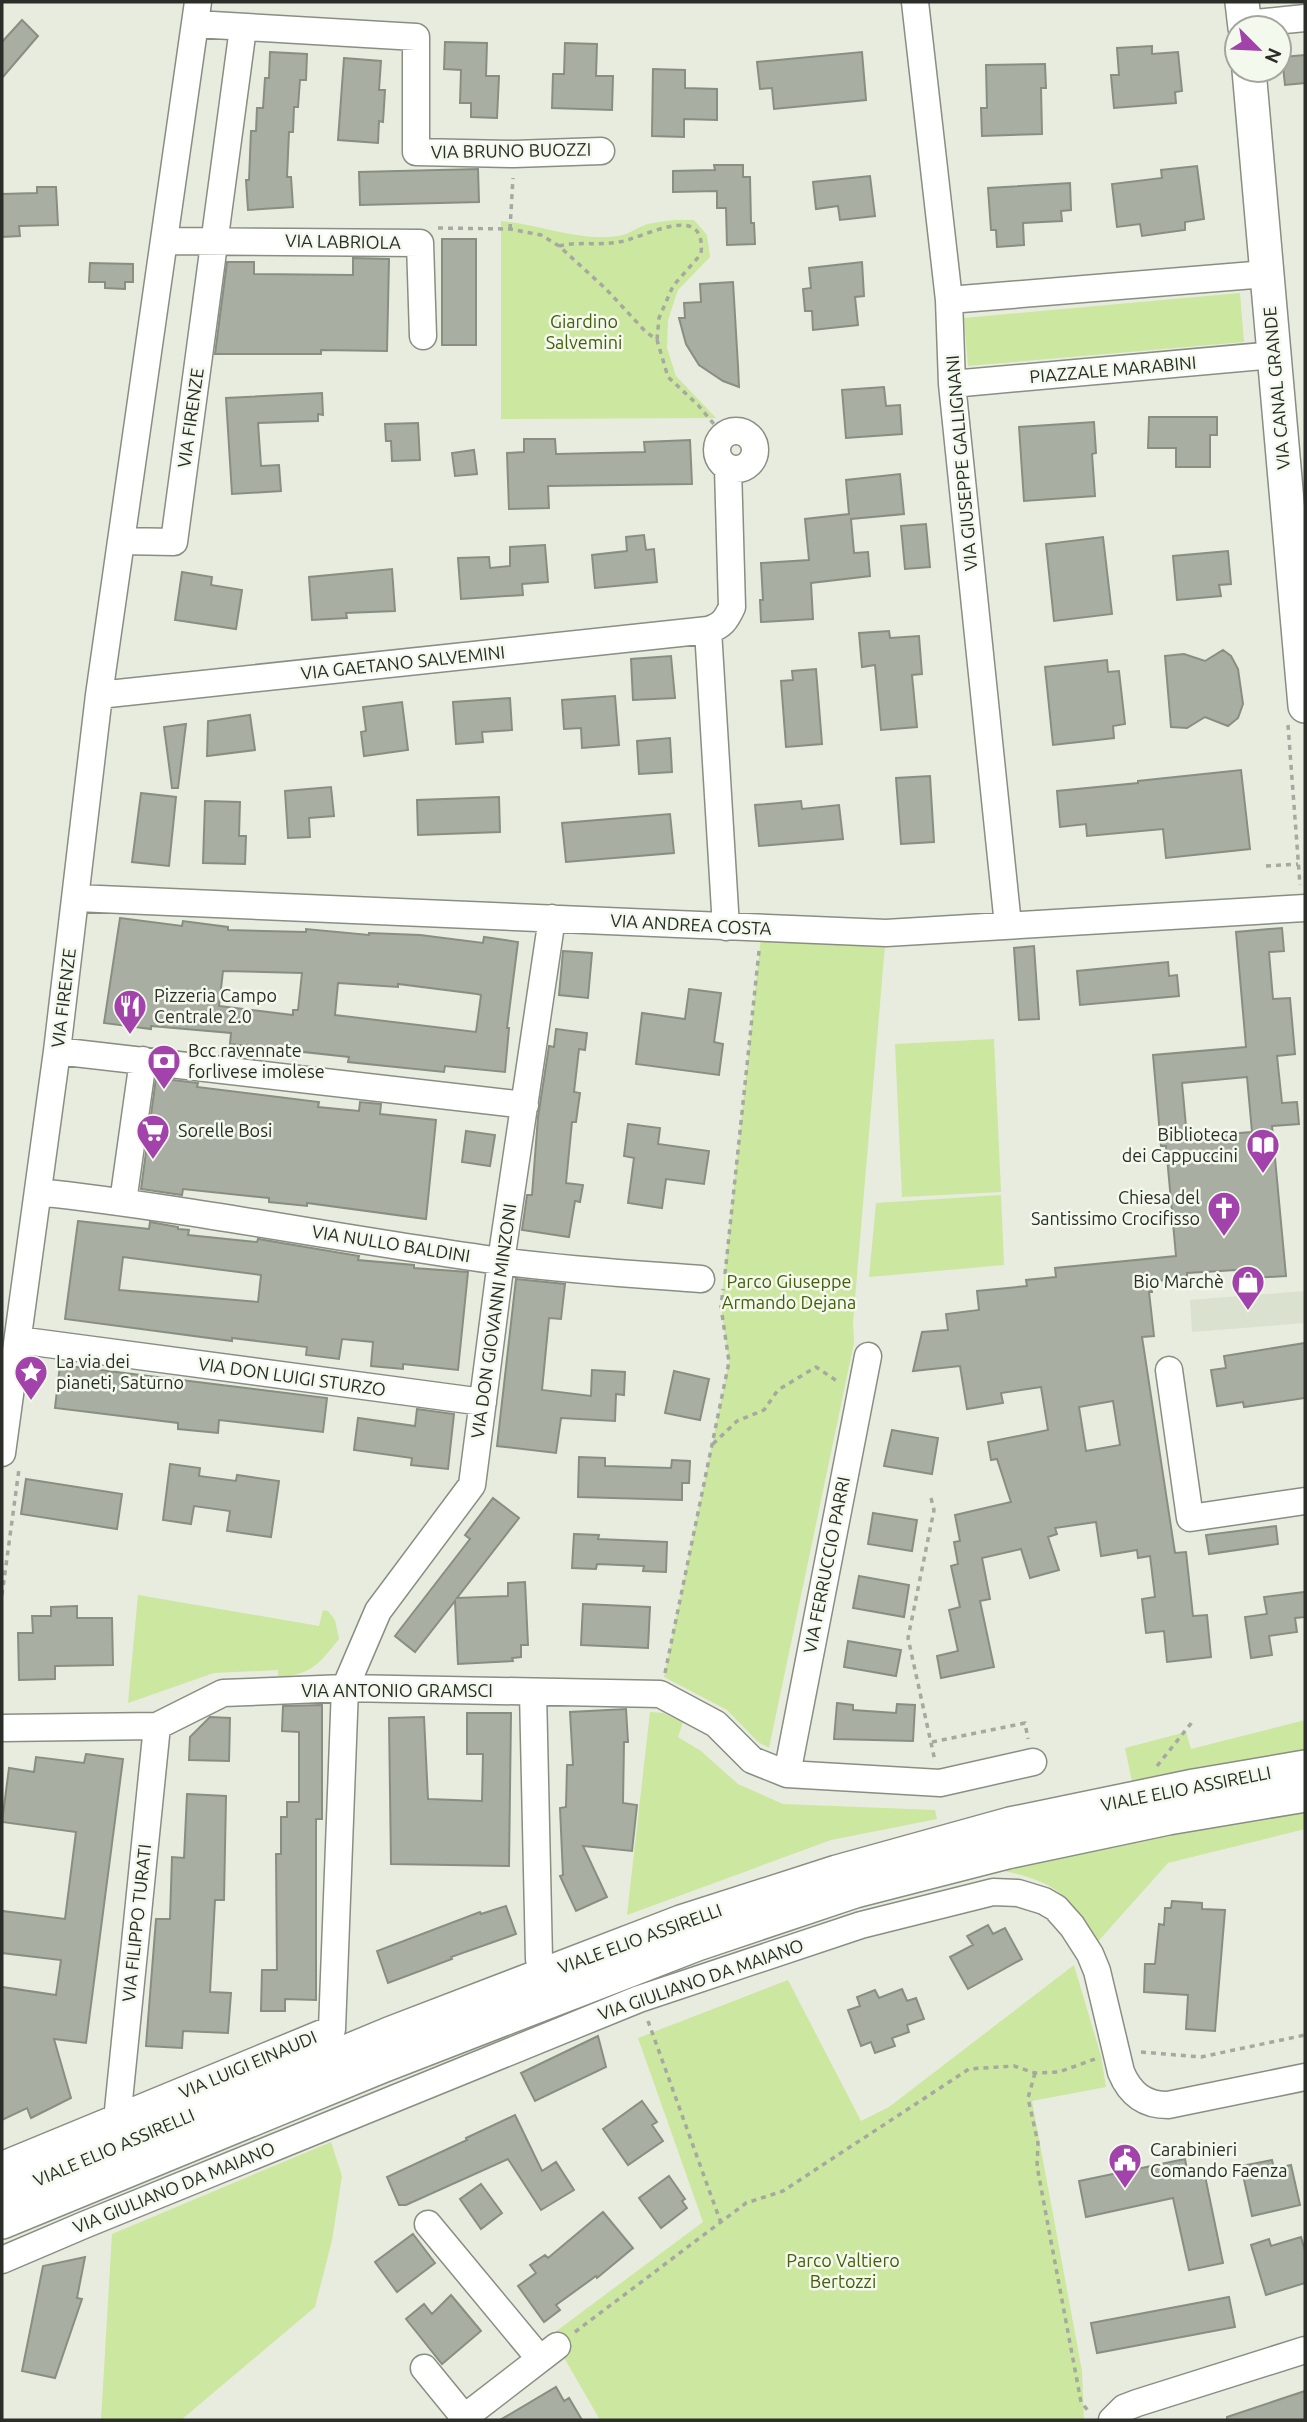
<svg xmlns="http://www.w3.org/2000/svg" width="1307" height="2422" font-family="Ubuntu,sans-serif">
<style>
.built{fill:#dae1ce}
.green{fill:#cce79f}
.building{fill:#a9aea2;stroke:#898e83;stroke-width:2;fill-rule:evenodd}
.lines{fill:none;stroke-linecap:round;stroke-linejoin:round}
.minor-casing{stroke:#898e82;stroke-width:29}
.major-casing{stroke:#898e82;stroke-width:36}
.path{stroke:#a5a99f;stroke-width:3.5;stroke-dasharray:5 5;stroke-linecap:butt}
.minor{stroke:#fff;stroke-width:26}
.major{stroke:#fff;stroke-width:33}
.labels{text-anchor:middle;stroke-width:5;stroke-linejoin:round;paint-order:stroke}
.street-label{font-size:18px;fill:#2b2d29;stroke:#f4f9ed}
.park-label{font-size:18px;fill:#475d0c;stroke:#f4f9ed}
.poi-label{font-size:18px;fill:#2b2d29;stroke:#f4f9ed;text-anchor:start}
</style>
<rect width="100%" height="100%" fill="#e7ecdf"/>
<path class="built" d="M1305 1291V1323L1192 1332 1190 1300Z"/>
<path class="green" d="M675 220H694L707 235 710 257 678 290 668 320 667 348 676 376 716 418 501 419V221C539 224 579 242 618 236 628 235 638 227 648 224 657 222 666 221 675 220Z
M1240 293 1244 342 968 366 964 318Z
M762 928 886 933 853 1322 854 1343 769 1748 758 1742 727 1710 664 1677 729 1362 721 1307Z
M994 1039 1001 1192 902 1197 895 1044Z
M1001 1195 1004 1265 869 1277 876 1203Z
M138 1595 319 1626 323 1610 328 1611 335 1620 339 1639C317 1666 313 1673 278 1678V1670L214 1673 128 1703Z
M650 1712 663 1713 683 1722 678 1737 701 1751 738 1784 783 1804 935 1810 937 1819 831 1840 627 1915Z
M1305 1720V1751L1181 1776 1132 1781 1125 1748 1186 1732 1191 1749Z
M1305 1806V1829L1168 1863 1094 1946C1071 1890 1053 1882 996 1869Z
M1074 1965 1101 2056 1106 2087 1032 2101 1082 2371 1084 2420H600L551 2335 703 2222 638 2038 788 1980 861 2121 889 2107Z
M331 2142 342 2176 332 2240 315 2307 181 2420H101L112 2234Z"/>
<path class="building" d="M22 20 38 36 2 78V42Z
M445 42 487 43 486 76H499L497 118 471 117V103H460L461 70 444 69Z
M565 43 597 44 596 76H613L612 110 552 108 553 74H564Z
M1152 46V54L1178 52 1182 91 1175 92 1176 103 1114 108 1111 75H1119L1117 48Z
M270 52 307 54 306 80H300L298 107H294L293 132H289L287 177H291L293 207 248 210 246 180H249L251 131H256L257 108H263L265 78H269Z
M862 52 866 100 774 109 772 88 760 89 757 62Z
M1305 55V83L1285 85 1282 57Z
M344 58 381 61 379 90H385L383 122 379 121 378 143 338 140Z
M1045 64 1046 88H1041L1042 134 982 136 981 108H987L986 65Z
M653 69 685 70V88L717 89V120L684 119V137L652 136Z
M714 165H743V177H750L751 223H754L755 244 727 245 726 208H717V191L673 192V171L715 170Z
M1197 166 1204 219 1185 222V230L1142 236 1140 224 1117 227 1112 184 1162 178 1161 170Z
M478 169 479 202 360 205 359 172Z
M870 176 875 216 840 220 838 206 816 209 813 182Z
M1070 183 1071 210 1061 211 1062 221 1023 223 1024 245 997 247 996 230H991L988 188Z
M37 187H56L58 225 19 226 20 236 2 237V194L37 193Z
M442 239H476V345H442Z
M353 258 389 259 387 351 321 350V354H215L227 262H254V274L353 275Z
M862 262 864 296 855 297 858 325 813 330 812 311H805L803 289 811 288 809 268Z
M90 263 133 264V282H125V289L105 288V282H89Z
M733 282 738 366 739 387 723 381 699 365 686 344 679 318H685L684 303 701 302 700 284Z
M884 387 886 406 900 405 902 434 846 438 842 390Z
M322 393 323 415 318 414V421L258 423 261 466 279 465 281 491 232 494 226 398Z
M1149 417H1217V435H1210V467H1176V448H1148Z
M1094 422 1096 453 1092 454 1095 496 1024 501 1019 427Z
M418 423 420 460 392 461 391 441H386L385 424Z
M524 439H555L556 454 645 452 644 442 690 440 692 484 548 486 549 508 509 509 507 453 524 452Z
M474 450 477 474 455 476 452 453Z
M900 474 904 514 851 519 854 553 868 552 870 576 811 583 813 619 761 622 760 600H763L761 563 809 560 805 519 849 514 846 480Z
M926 524 930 567 905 569 901 526Z
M644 535 646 550 654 549 657 582 595 588 592 555 627 551 626 537Z
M1103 537 1112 614 1054 621 1046 544Z
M545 545 548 582 522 584 523 595 461 599 458 558 489 557 490 568 510 566V547Z
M1228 551 1231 584 1219 585 1221 596 1177 600 1173 556Z
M392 569 395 611 346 613 347 618 312 620 309 577Z
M182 572 212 577 211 585 242 590 236 629 175 620Z
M889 631 890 638 919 636 922 674 912 675 917 727 881 730 875 665 862 667 859 633Z
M1223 650 1231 656 1238 669 1243 704 1238 718 1228 726 1205 717 1187 728 1171 727 1165 656 1184 654 1205 661Z
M671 656 675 698 633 700 631 659Z
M1107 660 1108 672 1119 671 1125 724 1113 726 1114 738 1053 745 1045 667Z
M816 669 822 744 786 747 781 681 793 680 792 671Z
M615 696 619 745 582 748 581 728 564 729 562 700Z
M510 698 512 730 482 732 483 742 456 744 453 702Z
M402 702 408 750 364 756 361 732 366 731 363 707Z
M250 715 255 750 207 756 208 721Z
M186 724 178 788H172L164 727Z
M670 738 672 772 639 774 637 741Z
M1241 770 1250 849 1166 858 1163 829 1087 836 1086 824 1060 827 1057 791 1138 783V781Z
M930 776 934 842 901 844 896 778Z
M331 787 334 816 309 818 310 837 288 838 285 791Z
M141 793 176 797 169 866 132 862Z
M499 797 500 832 418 835 417 800Z
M205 801 240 802 239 836H246L245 864 203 863Z
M801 801 802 809 839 805 843 839 759 846 755 805Z
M670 814 674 853 566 862 562 823Z
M120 918 182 926 183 921 228 927V930L306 932V929L369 935V933L420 935 483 943 484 937 518 942 507 1028H509L505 1072 445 1066 444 1072 348 1062 349 1057 230 1044 231 1033 151 1026V1029L104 1023ZM223 971 302 973 298 1010H293V1015L219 1006ZM338 983 398 987V984L477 994 481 995 476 1032 335 1015Z
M1282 928 1284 951 1269 952 1273 999 1290 998 1295 1054 1277 1056 1282 1103 1297 1102 1299 1124 1272 1126 1286 1276 1237 1279 1236 1270 1187 1273V1279L1151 1281 1152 1292H1149L1154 1336 1142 1337 1175 1553 1186 1552 1193 1616 1207 1615 1211 1657 1167 1662 1164 1631 1146 1633 1142 1599 1155 1597 1150 1556 1138 1558 1137 1550 1101 1556 1096 1522 1055 1528 1057 1534 1048 1537 1059 1570 1030 1578 1021 1549 982 1558 990 1599 980 1601 994 1667 941 1678 937 1656 958 1651 949 1610 960 1607 951 1566 958 1564 954 1542 960 1541 955 1515 1011 1502 997 1459 991 1460 988 1442 1048 1430 1041 1387 1001 1393 1003 1403 967 1409 960 1366 913 1371 922 1332 948 1330 946 1314 979 1310 977 1291 1027 1286 1026 1280 1056 1277 1055 1268 1176 1256 1166 1146H1161L1153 1055 1246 1047 1236 932ZM1247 1077 1252 1132 1187 1137 1182 1083ZM1113 1401 1120 1445 1086 1451 1079 1407Z
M1034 946 1039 1019 1019 1020 1014 948Z
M563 951 592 953 588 998 559 995Z
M1168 962 1169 976 1177 975 1179 996 1080 1005 1077 971Z
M689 989 721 993 714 1042 723 1044 719 1075 636 1064 642 1013 685 1019Z
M556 1029 587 1033 585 1050 579 1049 574 1092 580 1093 576 1122H572L566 1183 583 1185 580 1202 575 1201 569 1237 522 1230 527 1195H532L538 1117 549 1046 554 1047Z
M156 1078 198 1083 197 1087 319 1102 318 1107 359 1111 360 1102 381 1104 380 1114 436 1120 426 1219 307 1203V1206L269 1202V1198L183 1189 182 1195 141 1189Z
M628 1124 660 1128 658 1144 709 1151 704 1184 666 1179 662 1208 628 1203 634 1158 624 1156Z
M466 1131 495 1135 490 1166 462 1162Z
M78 1221 149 1229 150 1222 178 1227V1229L189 1230 188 1235 257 1242 258 1239 359 1256 358 1260 414 1265V1268L468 1272 458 1370 403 1364V1369L371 1366 373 1342 342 1339 339 1359 306 1355 307 1347 232 1338V1341L65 1319ZM123 1257 261 1275 258 1302 119 1290Z
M516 1279 565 1284 561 1319 549 1318 542 1390 591 1396 592 1370 625 1372 624 1395 616 1394 615 1421 561 1418 556 1453 497 1446Z
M1305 1343V1398L1244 1407 1243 1402 1217 1406 1211 1370 1226 1368 1224 1356Z
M60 1365 327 1398 323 1432 219 1420 218 1433 178 1429V1423L55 1408Z
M674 1371 709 1379 700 1420 665 1413Z
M417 1409 454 1414 448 1469 411 1465 412 1458 354 1450 358 1418 415 1426Z
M892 1430 938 1438 932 1474 884 1466Z
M579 1457 605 1458V1466L671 1468 672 1460 690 1461 689 1483H682V1500L578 1497Z
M170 1464 200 1468 199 1476 236 1481 237 1475 279 1481 271 1537 227 1531 230 1511 194 1506 191 1524 163 1520Z
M26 1479 122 1494 117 1529 21 1514Z
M493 1498 519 1518 457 1598 508 1596V1583L525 1582 528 1645H521V1657L512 1658 513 1661 458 1664 455 1601 415 1652 395 1636 470 1539 465 1535Z
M873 1513 917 1520 912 1551 868 1544Z
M1276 1526 1278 1544 1209 1554 1206 1535Z
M574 1534 599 1535 598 1539 667 1542 666 1572 643 1571 644 1566 597 1564 596 1569 572 1568Z
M859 1576 909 1585 904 1617 853 1608Z
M1305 1592V1617L1295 1618 1297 1632 1269 1636 1272 1655 1251 1658 1245 1617 1267 1614 1264 1597Z
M583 1604 650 1607 648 1648 581 1645Z
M77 1606V1618H112L113 1665 55 1666V1679L19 1680 18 1633H33L32 1616H51V1607Z
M848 1641 901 1650 896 1676 844 1667Z
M837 1703 853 1705V1710L896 1713 897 1704 915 1705 913 1741 834 1739Z
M322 1705V1819H316V2000L285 1999V2011H261L262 1970H277L276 1854H281V1817H287V1802H299V1732L282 1731 283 1706Z
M626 1709 628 1742H624L623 1803 637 1805 632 1851 583 1846 607 1897 576 1911 560 1876 563 1875 560 1808 566 1807 567 1765H573L570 1712Z
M467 1713H511L509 1866 391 1864 389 1718 424 1717 428 1799 482 1801 483 1754H467Z
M210 1717 230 1718 229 1761 189 1760 190 1737Z
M86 1754 123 1759 86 2043 54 2039 71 2098 31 2118 27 2108 2 2120V1987L56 1995 61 1960 2 1953V1911L65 1919 76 1832 2 1822 9 1768 34 1772 36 1757 84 1763Z
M187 1794 226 1796 224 1900H215L210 1992 231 1993 228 2033 183 2031 182 2048 146 2046 156 1919H170L172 1857 184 1858Z
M1172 1901 1202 1903V1909L1225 1910 1215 2031 1186 2029 1188 1995 1144 1992 1145 1964H1155L1159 1924 1164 1925 1165 1908H1171Z
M506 1906 516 1934 451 1957 452 1959 388 1983 377 1951 480 1912 481 1914Z
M988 1925 993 1934 1005 1928 1022 1959 968 1989 950 1957 973 1945 967 1936Z
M902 1989 907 2001 916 1998 924 2019 907 2025 909 2032 892 2038 895 2046 875 2053 871 2042 861 2046 848 2010 860 2006 857 1997 875 1990 879 1998Z
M598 2036 606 2067 535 2101 521 2073Z
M642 2101 657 2122 652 2125 663 2141 628 2165 603 2129Z
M515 2115 542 2171 556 2162 574 2190 541 2210 508 2159 406 2205H399L387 2177 467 2140 466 2138Z
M1185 2159 1188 2175 1204 2171 1223 2263 1189 2270 1173 2198 1086 2217 1079 2181Z
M1272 2160 1274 2169 1291 2165 1300 2205 1252 2216 1241 2166Z
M669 2176 685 2199 682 2201 687 2208 661 2228 639 2198Z
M481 2184 502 2213 481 2229 460 2199Z
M603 2212 633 2248 597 2278 596 2276 556 2305 560 2310 544 2322 518 2286 536 2273 530 2265 545 2255 548 2258Z
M413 2234 435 2263 397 2292 375 2262Z
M1301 2237 1305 2251V2283L1266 2295 1251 2245 1269 2239 1271 2246Z
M85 2257 77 2298 82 2299 55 2378 22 2371 43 2266Z
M451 2295 481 2331 442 2364 406 2319 424 2304 432 2314Z
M1229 2297 1235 2327 1097 2353 1091 2323Z
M556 2387 564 2401 569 2398 582 2420H500Z
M1305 2391V2420H1227V2417Z"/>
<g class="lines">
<defs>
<path id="minor" d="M915 2 949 300 952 384 1008 925
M195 24 416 37V152L514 154 601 151
M1245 24 1305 18
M164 241 420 243 423 336
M949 300 1266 274
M952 384 1274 355
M717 450a19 19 0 1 1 38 0a19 19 0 1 1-38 0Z
M121 541 174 542 243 28
M708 630C722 626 726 620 732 607L728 468
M99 695 708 630 726 927
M76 898 886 933 1305 908
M57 1051 525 1105
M38 1192C193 1209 346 1240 500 1261 567 1270 634 1274 701 1279
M123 1202 143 1060
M18 1340 483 1402
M1169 1370 1190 1518 1305 1501
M2 1453 57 1051 99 695 198 2
M533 1692 539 1959
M2 1728 157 1726 223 1693 345 1688 660 1694 716 1724 752 1760 787 1774 940 1783 1033 1762
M787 1774 868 1356
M117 2120 157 1726
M2 2165 332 2029 345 1688 378 1611 472 1485 501 1261 552 918
M428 2224 540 2359
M2 2260 84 2225 639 1999 861 1925 993 1892 1018 1893 1044 1901 1056 1908 1072 1926 1090 1954 1097 1971 1121 2072C1130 2094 1145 2105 1168 2105L1305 2077
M424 2368 464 2417
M461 2420 557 2346
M1112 2420 1124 2408 1137 2403 1305 2350"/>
<path id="major" d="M1242 2 1245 28
M1249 70 1305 706
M2 2195 389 2034 681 1922 837 1872 1010 1824 1194 1786 1305 1767
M2 2222 382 2066 697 1944 855 1891 1007 1852 1168 1818 1305 1795"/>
</defs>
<use href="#minor" class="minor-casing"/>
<use href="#major" class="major-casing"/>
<path class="path" d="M438 228 510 229 541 235 559 246 606 289 645 331 657 340 668 377 698 405 723 435
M510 229 513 178
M559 246C579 241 599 246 619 242 642 239 707 199 701 254L673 286 659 318 657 340
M1288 725 1300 885
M1266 866 1298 864
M725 1274 759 951
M713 1444 737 1421 764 1410 778 1390 816 1367 840 1383
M931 1498 934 1510 908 1638 935 1761
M2 1595 19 1469
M665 1673 729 1362 721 1307 723 1289
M932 1742 1025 1723 1028 1739
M1157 1766 1193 1721
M648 2021 721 2223
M1141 2052 1201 2057 1305 2035
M1035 2073 1028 2098 1038 2143 1037 2166 1081 2402 1090 2413
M575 2332 746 2203 783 2191 969 2069 1014 2066 1035 2073 1059 2072 1095 2059"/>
<use href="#minor" class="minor"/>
<use href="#major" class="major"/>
</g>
<defs>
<symbol id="restaurant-pin" viewBox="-11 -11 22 30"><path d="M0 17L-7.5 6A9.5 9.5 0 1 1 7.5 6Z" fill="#a143ab" stroke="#f4f9ed"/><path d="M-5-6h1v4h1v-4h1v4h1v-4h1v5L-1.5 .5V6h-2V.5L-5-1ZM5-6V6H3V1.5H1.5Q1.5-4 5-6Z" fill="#fff"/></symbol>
<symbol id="bank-pin" viewBox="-11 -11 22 30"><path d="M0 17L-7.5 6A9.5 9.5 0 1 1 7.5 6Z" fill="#a143ab" stroke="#f4f9ed"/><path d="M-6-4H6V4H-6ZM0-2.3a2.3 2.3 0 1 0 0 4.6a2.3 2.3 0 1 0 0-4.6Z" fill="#fff"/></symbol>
<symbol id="supermarket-pin" viewBox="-11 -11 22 30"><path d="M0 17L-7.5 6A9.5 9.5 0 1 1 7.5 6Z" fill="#a143ab" stroke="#f4f9ed"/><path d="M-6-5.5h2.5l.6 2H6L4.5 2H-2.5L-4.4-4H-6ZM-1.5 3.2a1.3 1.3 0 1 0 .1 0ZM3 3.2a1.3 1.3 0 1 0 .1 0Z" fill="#fff"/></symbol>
<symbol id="library-pin" viewBox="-11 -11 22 30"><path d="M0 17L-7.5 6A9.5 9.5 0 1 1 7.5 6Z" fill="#a143ab" stroke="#f4f9ed"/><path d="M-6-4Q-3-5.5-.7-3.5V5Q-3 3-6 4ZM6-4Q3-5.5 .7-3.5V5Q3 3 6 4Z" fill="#fff"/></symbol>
<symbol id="church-pin" viewBox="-11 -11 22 30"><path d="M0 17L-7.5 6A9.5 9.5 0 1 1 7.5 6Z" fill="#a143ab" stroke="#f4f9ed"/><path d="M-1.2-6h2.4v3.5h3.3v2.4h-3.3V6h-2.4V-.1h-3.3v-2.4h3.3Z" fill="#fff"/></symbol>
<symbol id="shop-pin" viewBox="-11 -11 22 30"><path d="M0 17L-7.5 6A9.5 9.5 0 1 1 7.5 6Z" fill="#a143ab" stroke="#f4f9ed"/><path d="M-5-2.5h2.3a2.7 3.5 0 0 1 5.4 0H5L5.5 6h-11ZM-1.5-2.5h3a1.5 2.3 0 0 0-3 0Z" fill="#fff"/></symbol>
<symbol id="sight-pin" viewBox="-11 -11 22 30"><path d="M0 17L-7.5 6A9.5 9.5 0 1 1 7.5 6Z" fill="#a143ab" stroke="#f4f9ed"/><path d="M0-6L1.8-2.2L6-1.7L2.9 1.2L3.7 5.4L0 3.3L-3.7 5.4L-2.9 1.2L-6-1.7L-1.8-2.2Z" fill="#fff"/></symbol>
<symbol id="civic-pin" viewBox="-11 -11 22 30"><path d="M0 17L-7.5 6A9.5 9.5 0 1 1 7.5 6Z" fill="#a143ab" stroke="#f4f9ed"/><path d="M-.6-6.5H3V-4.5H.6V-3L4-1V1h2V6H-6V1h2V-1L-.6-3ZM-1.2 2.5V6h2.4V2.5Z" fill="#fff"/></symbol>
</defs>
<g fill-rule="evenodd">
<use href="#restaurant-pin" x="111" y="987" width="38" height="52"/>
<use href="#bank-pin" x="145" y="1042" width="38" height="52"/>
<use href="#supermarket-pin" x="134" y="1112" width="38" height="52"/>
<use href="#library-pin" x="1244" y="1126" width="38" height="52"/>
<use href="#church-pin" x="1205" y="1189" width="38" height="52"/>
<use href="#shop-pin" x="1229" y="1263" width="38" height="52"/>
<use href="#sight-pin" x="12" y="1353" width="38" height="52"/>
<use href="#civic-pin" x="1106" y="2141" width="38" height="52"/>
</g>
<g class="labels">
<g class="street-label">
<text transform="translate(511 151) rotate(-1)" y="6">VIA BRUNO BUOZZI</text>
<text transform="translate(343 242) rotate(1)" y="6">VIA LABRIOLA</text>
<text transform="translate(1113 370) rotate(-5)" y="6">PIAZZALE MARABINI</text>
<text transform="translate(1277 388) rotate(-95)" y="6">VIA CANAL GRANDE</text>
<text transform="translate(191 418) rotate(-82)" y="6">VIA FIRENZE</text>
<text transform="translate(962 463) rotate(-95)" y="6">VIA GIUSEPPE GALLIGNANI</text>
<text transform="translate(403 663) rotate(-6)" y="6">VIA GAETANO SALVEMINI</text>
<text transform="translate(691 925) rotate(3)" y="6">VIA ANDREA COSTA</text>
<text transform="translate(64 998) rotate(-83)" y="6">VIA FIRENZE</text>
<text transform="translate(391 1244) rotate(9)" y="6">VIA NULLO BALDINI</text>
<text transform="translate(494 1321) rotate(-82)" y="6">VIA DON GIOVANNI MINZONI</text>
<text transform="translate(292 1377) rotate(8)" y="6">VIA DON LUIGI STURZO</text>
<text transform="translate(827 1565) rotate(-79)" y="6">VIA FERRUCCIO PARRI</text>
<text x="397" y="1697">VIA ANTONIO GRAMSCI</text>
<text transform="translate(1186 1789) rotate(-11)" y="6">VIALE ELIO ASSIRELLI</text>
<text transform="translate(137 1923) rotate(-84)" y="6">VIA FILIPPO TURATI</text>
<text transform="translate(640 1939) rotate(-20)" y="6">VIALE ELIO ASSIRELLI</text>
<text transform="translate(701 1980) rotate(-19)" y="6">VIA GIULIANO DA MAIANO</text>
<text transform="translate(248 2065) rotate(-23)" y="6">VIA LUIGI EINAUDI</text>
<text transform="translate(114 2148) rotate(-23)" y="6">VIALE ELIO ASSIRELLI</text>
<text transform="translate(174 2188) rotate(-22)" y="6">VIA GIULIANO DA MAIANO</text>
</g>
<g class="park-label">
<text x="584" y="328">Giardino<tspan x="584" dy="21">Salvemini</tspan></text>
<text x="789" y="1288">Parco Giuseppe<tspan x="789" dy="21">Armando Dejana</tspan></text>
<text x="843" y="2267">Parco Valtiero<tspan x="843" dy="21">Bertozzi</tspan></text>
</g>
<g class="poi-label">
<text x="154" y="1002">Pizzeria Campo<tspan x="154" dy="21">Centrale 2.0</tspan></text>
<text x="188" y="1057">Bcc ravennate<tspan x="188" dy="21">forlivese imolese</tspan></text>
<text x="178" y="1137">Sorelle Bosi</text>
<text x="1238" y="1141" text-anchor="end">Biblioteca<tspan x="1238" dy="21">dei Cappuccini</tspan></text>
<text x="1200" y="1204" text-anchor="end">Chiesa del<tspan x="1200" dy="21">Santissimo Crocifisso</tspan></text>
<text x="1224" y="1288" text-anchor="end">Bio Marchè</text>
<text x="56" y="1368">La via dei<tspan x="56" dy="21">pianeti, Saturno</tspan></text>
<text x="1150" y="2156">Carabinieri<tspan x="1150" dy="21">Comando Faenza</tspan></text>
</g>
</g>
<rect width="1307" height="2422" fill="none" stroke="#2b2d29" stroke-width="7"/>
<g transform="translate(1258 49) rotate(114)"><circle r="33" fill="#f4f9ed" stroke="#a4a79f" stroke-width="2"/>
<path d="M0-5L12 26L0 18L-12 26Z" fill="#a143ab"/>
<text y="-10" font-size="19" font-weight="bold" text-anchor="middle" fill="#2b2d29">N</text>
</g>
</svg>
